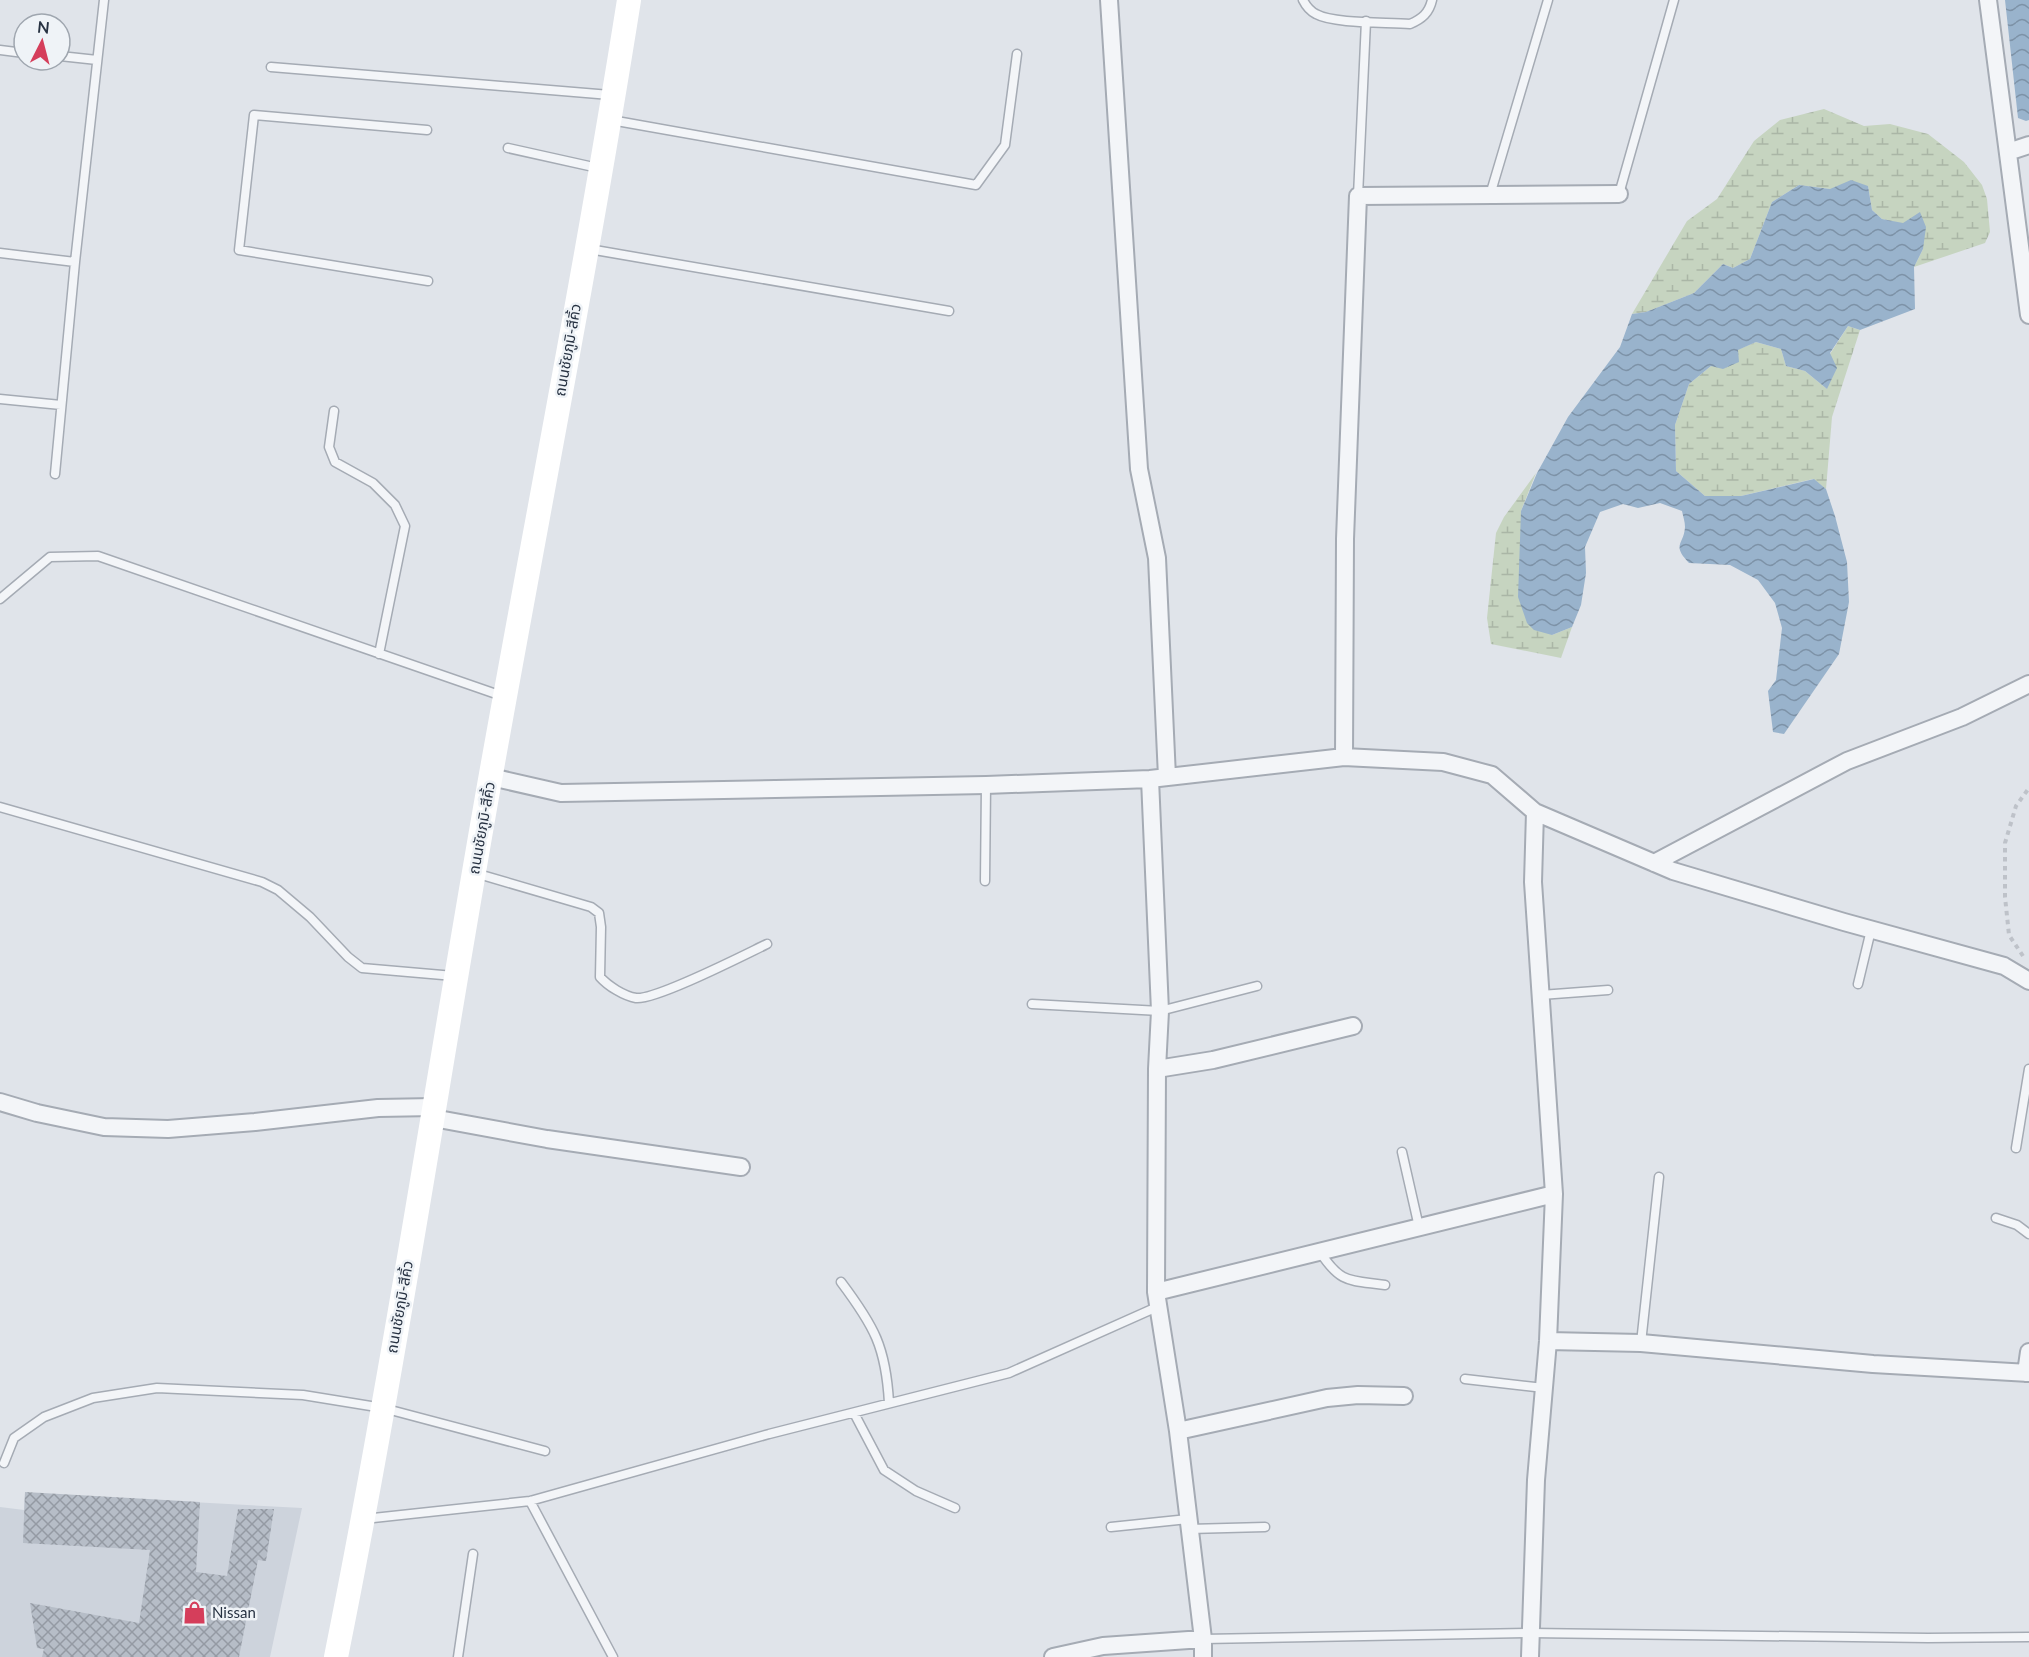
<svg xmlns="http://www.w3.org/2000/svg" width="2029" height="1657" font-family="Lato,'Noto Sans Thai',sans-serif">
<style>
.built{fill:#cdd3dc}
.wetland{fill:url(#wetland-marsh)}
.water{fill:url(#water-waves)}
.building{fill:url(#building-cross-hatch)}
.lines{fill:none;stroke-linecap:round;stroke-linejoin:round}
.lane-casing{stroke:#a5abb4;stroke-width:11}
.street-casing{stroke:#a5abb4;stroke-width:20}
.path{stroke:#bec2c9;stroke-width:4;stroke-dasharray:4.5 4.5;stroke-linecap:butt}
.lane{stroke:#f3f5f8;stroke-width:8}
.street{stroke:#f3f5f8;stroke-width:16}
.secondary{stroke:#fff;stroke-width:24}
.labels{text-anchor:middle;stroke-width:5;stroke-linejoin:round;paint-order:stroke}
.street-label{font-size:15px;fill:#273242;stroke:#eff3f7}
.poi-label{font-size:15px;fill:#273242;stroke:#eff3f7;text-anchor:start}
</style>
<defs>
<pattern id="wetland-marsh" width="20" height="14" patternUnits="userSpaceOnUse" patternTransform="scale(1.5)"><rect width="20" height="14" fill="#c6d4c0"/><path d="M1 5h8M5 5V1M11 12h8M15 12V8" fill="none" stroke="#aab6a6"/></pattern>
<pattern id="water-waves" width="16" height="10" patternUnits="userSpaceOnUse" patternTransform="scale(1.5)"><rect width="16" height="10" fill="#99b3cc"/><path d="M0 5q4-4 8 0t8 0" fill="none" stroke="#7d92a7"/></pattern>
<pattern id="building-cross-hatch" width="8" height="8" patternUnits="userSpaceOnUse" patternTransform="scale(1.5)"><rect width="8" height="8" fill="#b6bdc7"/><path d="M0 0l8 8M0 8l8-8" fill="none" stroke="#949aa3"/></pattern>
</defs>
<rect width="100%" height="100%" fill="#e0e4ea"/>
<path class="built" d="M25 1493 302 1508 270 1657H0V1507L24 1510Z"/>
<path class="wetland" d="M1824 109 1864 126 1890 124 1928 134 1964 162 1982 185 1987 199 1990 232 1985 243 1914 267 1923 249 1903 224 1882 219 1872 210 1868 186 1830 189 1799 185 1772 202 1750 259 1733 268 1723 264 1694 293 1646 312 1632 314 1687 221 1717 199 1754 141 1780 120Z
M1848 326 1860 330 1832 417 1826 489 1813 479 1741 496H1705L1676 471 1675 425 1689 384 1711 366 1737 350 1756 342 1781 349 1786 366 1805 371 1827 389 1830 354Z
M1536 473 1521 511 1552 635 1572 627 1561 658 1491 644 1487 618 1496 533 1504 517Z"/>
<path class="water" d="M2005 0H2029V120L2026 121 2018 118Z
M1851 180 1868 186 1872 210 1882 219 1903 223 1920 212 1926 227 1923 249 1914 267 1915 309 1860 330 1848 326 1830 353 1837 368 1827 389 1805 371 1786 366 1781 349 1756 342 1738 350 1739 362 1723 369 1711 366 1689 384 1675 425 1676 471 1705 496H1741L1814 479 1826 489 1835 516 1847 562 1849 602 1839 654 1784 734 1773 732 1768 691 1776 680 1782 628 1775 603 1758 580 1730 565 1689 563C1671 544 1684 545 1685 527 1685 522 1683 516 1682 511L1660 503 1638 508 1623 504 1600 512 1585 547 1586 573 1581 605 1572 627 1552 635 1534 630 1527 623 1518 597 1521 511 1537 473 1568 417 1620 347 1632 314 1646 312 1694 293 1723 264 1733 268 1750 259 1772 202 1799 185 1830 189Z"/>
<path class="building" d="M25 1492 200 1502 196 1572 227 1576 238 1509H274L266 1561 258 1560 239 1657H42L44 1649 37 1648 30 1603 139 1623 150 1550 23 1543Z"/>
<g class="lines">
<defs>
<path id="lane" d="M1303 0C1306 6 1310 11 1316 14 1334 24 1387 22 1410 24 1422 19 1429 13 1432 0
M0 50 24 53
M60 56 97 60
M271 67 610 95
M611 120 976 185 1005 145 1017 54
M427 130 254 115 239 250 428 281
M508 148 598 168
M1619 194 1674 0
M1490 195 1548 0
M1358 196 1366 21
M589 249 949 311
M0 253 75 262
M0 399 61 405
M334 411 329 447 335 462 373 483 395 505 405 526 379 654
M55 474 75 262 104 0
M0 599 50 557 98 556 502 696
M0 807 262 882 278 890 310 917 348 957 362 968 454 976
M475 873 591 907 599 913 601 927 600 977C608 986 624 996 636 998 656 1000 744 955 767 944
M985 881 986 785
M1858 984 1871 930
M1541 995 1608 990
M1032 1004 1160 1011 1257 986
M2016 1148 2029 1069
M1402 1152 1419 1227
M1996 1218 2017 1225 2029 1234
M1320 1252C1341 1284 1349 1280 1385 1285
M841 1282C874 1326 886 1347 889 1403
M1641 1343 1659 1177
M1465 1379 1544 1388
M854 1413 884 1470 916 1491 955 1508
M4 1463 14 1438 44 1417 93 1398 157 1388 303 1395 383 1408 545 1451
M530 1501 613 1657
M364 1519 530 1501 769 1434 1009 1373 1157 1307
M1111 1527 1188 1519
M1189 1529 1265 1527
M1203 1639 1530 1633 1928 1638 2029 1637
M458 1657 473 1554"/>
<path id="street" d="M1109 0 1139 469 1157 558 1167 777
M1988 0 2029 315
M2008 152 2029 145
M1344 757 1345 539 1358 196 1619 194
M491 777 561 793 986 785 1150 779 1344 757 1443 762 1492 775 1535 812 1533 882 1554 1194 1548 1341 1536 1480 1530 1657
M1150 779 1160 1011 1157 1069 1156 1292 1178 1431 1203 1639V1657
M1535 812 1673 871 1844 922 2004 966 2029 981
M1654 863 1847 761 1962 717 2029 684
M1157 1069 1213 1060 1353 1026
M0 1102 37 1113 104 1127 168 1129 255 1122 378 1108 434 1107
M433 1118 547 1139 741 1167
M1156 1292 1554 1194
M1548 1341 1641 1343 1873 1364 2029 1373
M2026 1373 2029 1352
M1178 1431 1327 1398 1358 1395 1404 1396
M1053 1657 1103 1646 1203 1639"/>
</defs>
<use href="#lane" class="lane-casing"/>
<use href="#street" class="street-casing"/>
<path class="path" d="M2023 956 2009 935 2005 897V843L2016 806 2029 788"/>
<use href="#lane" class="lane"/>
<use href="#street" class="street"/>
<path class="secondary" d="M336 1657C395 1364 439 1068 491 774 537 516 588 259 629 0"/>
</g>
<defs>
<symbol id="shop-bare" viewBox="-9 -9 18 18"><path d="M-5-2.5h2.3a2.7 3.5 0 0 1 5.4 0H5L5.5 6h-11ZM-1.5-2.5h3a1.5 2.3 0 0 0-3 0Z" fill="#d53e5b" stroke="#eff3f7" stroke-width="2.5" paint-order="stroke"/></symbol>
</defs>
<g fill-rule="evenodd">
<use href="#shop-bare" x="178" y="1596" width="33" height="33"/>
</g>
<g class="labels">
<g class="street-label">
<text transform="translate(568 350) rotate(-80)" y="5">ถนนชัยภูมิ-สีคิ้ว</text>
<text transform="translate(482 828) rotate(-80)" y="5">ถนนชัยภูมิ-สีคิ้ว</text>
<text transform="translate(400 1307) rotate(-80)" y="5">ถนนชัยภูมิ-สีคิ้ว</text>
</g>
<g class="poi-label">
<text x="212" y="1618">Nissan</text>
</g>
</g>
<g transform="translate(42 42) rotate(6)"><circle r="28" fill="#eff3f7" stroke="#9fa6af" stroke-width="1.5"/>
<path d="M0-4.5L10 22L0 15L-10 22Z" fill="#d53e5b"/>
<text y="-9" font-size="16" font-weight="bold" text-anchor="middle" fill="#273242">N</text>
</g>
</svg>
